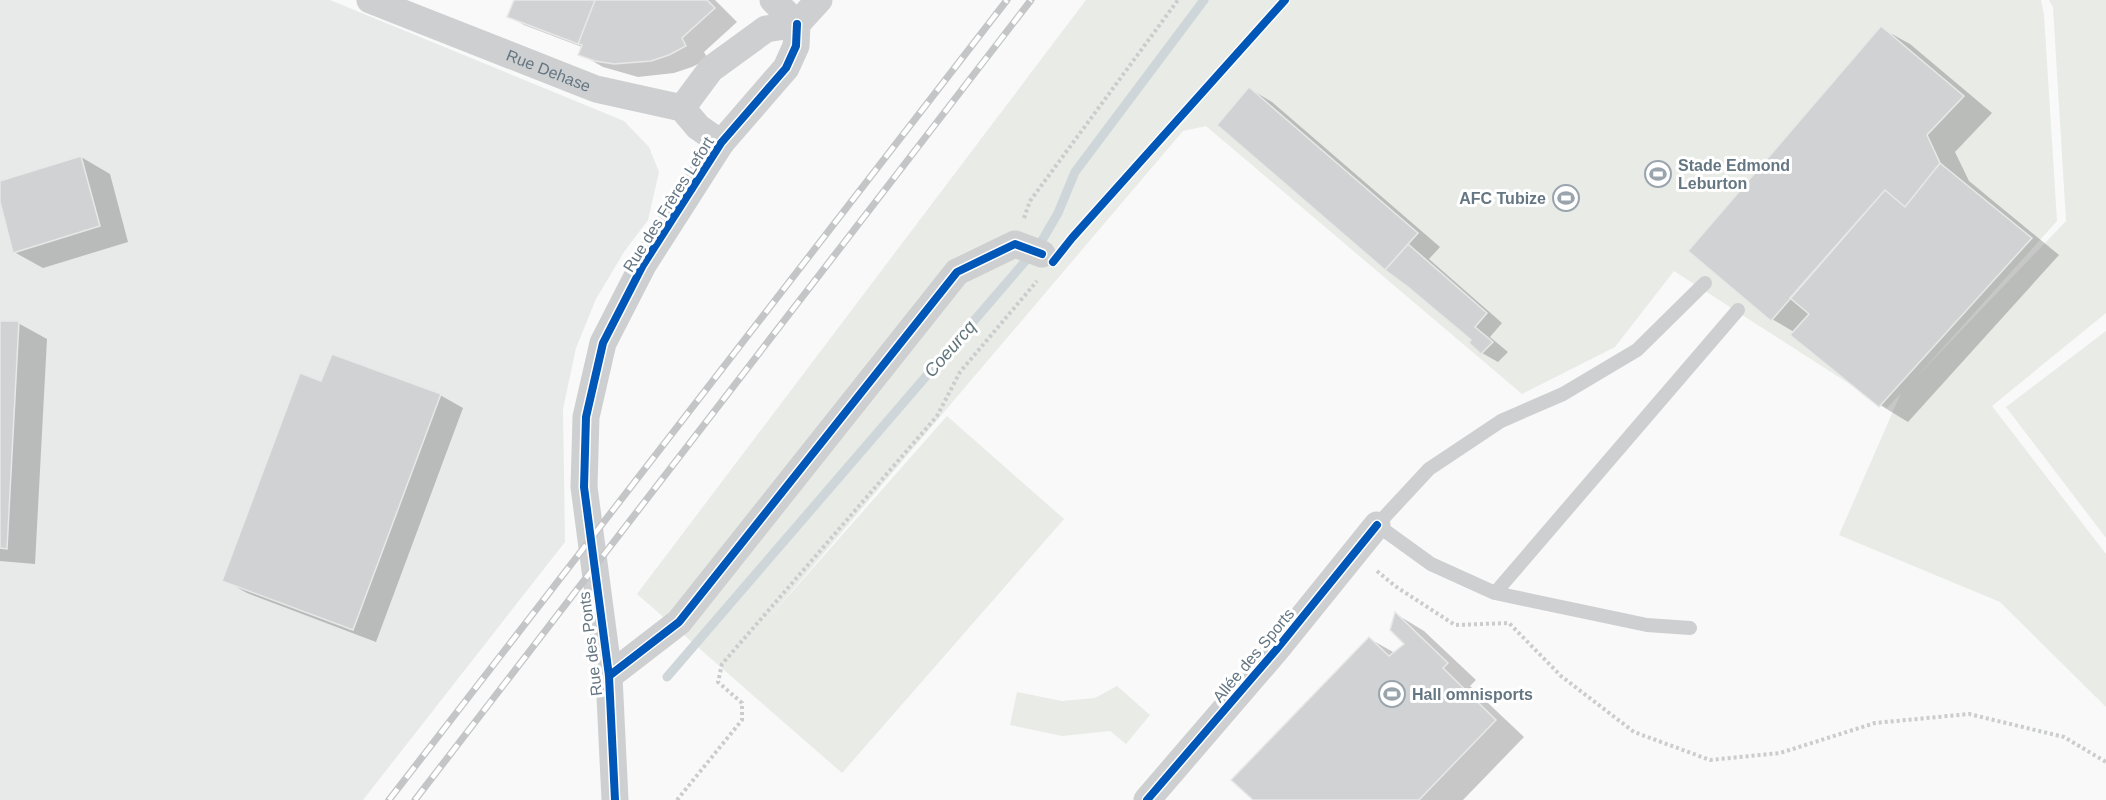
<svg xmlns="http://www.w3.org/2000/svg" width="2106" height="800" font-family="Arial,sans-serif">
<style>
.built{fill:#e8e9e9}
.green{fill:#e8ebe6}
.shadow{fill:#0003}
.lines{fill:none;stroke-linecap:round;stroke-linejoin:round}
.stream{stroke:#ced6d9;stroke-width:9}
.building{fill:#d0d2d3;stroke:#e8e8e8;stroke-width:1.5}
.path{stroke:#cbcccd;stroke-width:4;stroke-dasharray:3 3;stroke-linecap:butt}
.lane{stroke:#cecfd0;stroke-width:14}
.street{stroke:#cecfd0;stroke-width:27}
.rail-casing{stroke:#c3c5c6;stroke-width:7}
.rail{stroke:#fff;stroke-width:4.5;stroke-dasharray:14;stroke-linecap:butt}
.cycleway-casing{stroke:#fff;stroke-width:11}
.cycleway{stroke:#0057b8;stroke-width:8}
.labels{text-anchor:middle;stroke-width:6;stroke-linejoin:round;paint-order:stroke}
.street-label{font-size:16px;fill:#657683;stroke:#fff}
.poi-label{font-size:16px;font-weight:bold;fill:#657683;stroke:#fff;text-anchor:start}
.water-label{font-size:18px;font-style:italic;fill:#60757c;stroke:#fff}
</style>
<rect width="100%" height="100%" fill="#f9f9f9"/>
<path class="built" d="M0 0H330L624 121 649 147 659 172 648 220 624 252 596 299 576 348 563 409 565 542 363 800H0Z"/>
<path class="green" d="M1086 0H2041L2044 15 2057 221 1911 383 2066 221 2053 7 2049 0H2106V313L1992 406 2106 554V707L2000 602 1839 535 1901 393 1887 408 1674 271 1615 347 1522 394 1206 126 1183 131 768 619 947 416 1064 519 842 773 637 594Z
M2106 331V538L2006 407Z
M1117 686 1150 715 1126 744 1110 731 1062 736 1010 725 1017 692 1062 701 1095 698Z"/>
<path class="shadow" d="M515 0H715L737 22 704 52 708 59 692 67 674 73 638 77 603 67 580 54 582 47 524 25 509 16Z
M1881 28 1910 44 1992 113 1955 152 1969 181 2059 255 1908 422 1880 405 1794 332 1772 319Z
M1250 89 1272 102 1440 247 1429 259 1502 323 1490 337 1508 352 1498 362 1482 353Z
M81 157 110 174 128 242 43 268 14 252 0 196V182Z
M0 322 18 323 47 339 35 564 0 561Z
M322 383 440 395 463 408 376 642 247 593 224 580Z
M1396 614 1424 631 1476 680 1470 686 1524 737 1463 800H1255L1370 639 1395 653 1406 644Z"/>
<g class="lines">
<path class="stream" d="M667 677 1040 244 1058 213 1075 172 1204 0"/>
</g>
<path class="building" d="M514 0H595L578 44 507 17Z
M595 0H707L715 8 682 38 686 46 669 55 651 61 614 64 595 61 578 55 582 45 578 44Z
M1881 26 1964 96 1927 135 1940 163 1905 207 1885 190 1771 321 1688 251Z
M1249 87 1418 233 1385 270 1217 125Z
M81 156 100 226 13 253 0 202V181Z
M1940 163 2032 238 1879 407 1790 335 1809 314 1790 298 1885 190 1905 207Z
M1408 244 1487 313 1475 327 1493 342 1481 354 1469 343 1471 340 1408 287 1385 270Z
M0 321H19L7 549 0 548Z
M332 354 441 394 353 630 222 581 300 373 321 381Z
M1395 612 1448 663 1443 668 1496 720 1419 800H1253L1231 780 1369 637 1389 656 1404 644 1390 630Z"/>
<g class="lines">
<path class="path" d="M1024 218 1030 201 1178 0
M1377 571 1395 586 1455 625 1509 623 1561 676 1634 732 1710 760 1780 753 1875 723 1969 714 2064 737 2106 762
M677 800 742 720V703L718 682 722 664 937 416 960 372 1037 281"/>
<path class="lane" d="M1495 593 1738 310
M1690 628 1647 625 1495 593 1431 564 1377 525 1429 469 1501 421 1563 394 1637 350 1705 283"/>
<g class="street">
<path id="s1" d="M370 0 596 89 682 108 698 127 721 143"/>
<path d="M773 0 797 24"/>
<path d="M682 108 711 69 766 29 797 24 819 0"/>
<path d="M609 676 679 622 957 272 1015 244 1042 254"/>
<path d="M615 800 609 676 584 487 586 417 603 343 643 265 721 143 786 68 796 46 797 24"/>
<path d="M1147 800 1276 650 1377 525"/>
</g>
<defs>
<path id="rail" d="M389 800 1007 0
M415 800 1031 0"/>
</defs>
<use href="#rail" class="rail-casing"/>
<use href="#rail" class="rail"/>
<defs>
<path id="cycleway" d="M1053 262 1072 238 1285 0
M609 676 679 622 957 272 1015 244 1042 254
M615 800 609 676 584 487 586 417 603 343 643 265 721 143 786 68 796 46 797 24
M1147 800 1276 650 1377 525"/>
</defs>
<use href="#cycleway" class="cycleway-casing"/>
<use href="#cycleway" class="cycleway"/>
</g>
<defs>
<symbol id="stadium-ring" viewBox="-11 -11 22 22"><circle r="9.5" fill="#fff" stroke="#99a4ac" stroke-width="1.5"/><path d="M0-5a6.5 5 0 1 0 0 10a6.5 5 0 1 0 0-10ZM-3.5-1.8h7v3.6h-7Z" fill="#99a4ac"/></symbol>
</defs>
<g fill-rule="evenodd">
<use href="#stadium-ring" x="1643" y="159" width="30" height="30"/>
<use href="#stadium-ring" x="1551" y="183" width="30" height="30"/>
<use href="#stadium-ring" x="1377" y="679" width="30" height="30"/>
</g>
<g class="labels">
<g class="street-label">
<text dy="6" stroke="none"><textPath href="#s1" startOffset="192">Rue Dehase</textPath></text>
<text transform="translate(668 204) rotate(-58)" y="6">Rue des Frères Lefort</text>
<text transform="translate(590 644) rotate(-97)" y="6">Rue des Ponts</text>
<text transform="translate(1253 655) rotate(-50)" y="6">Allée des Sports</text>
</g>
<g class="poi-label">
<text x="1678" y="171">Stade Edmond<tspan x="1678" dy="18">Leburton</tspan></text>
<text x="1546" y="204" text-anchor="end">AFC Tubize</text>
<text x="1412" y="700">Hall omnisports</text>
</g>
<g class="water-label">
<text transform="translate(950 349) rotate(-49)" y="6">Coeurcq</text>
</g>
</g>
</svg>
